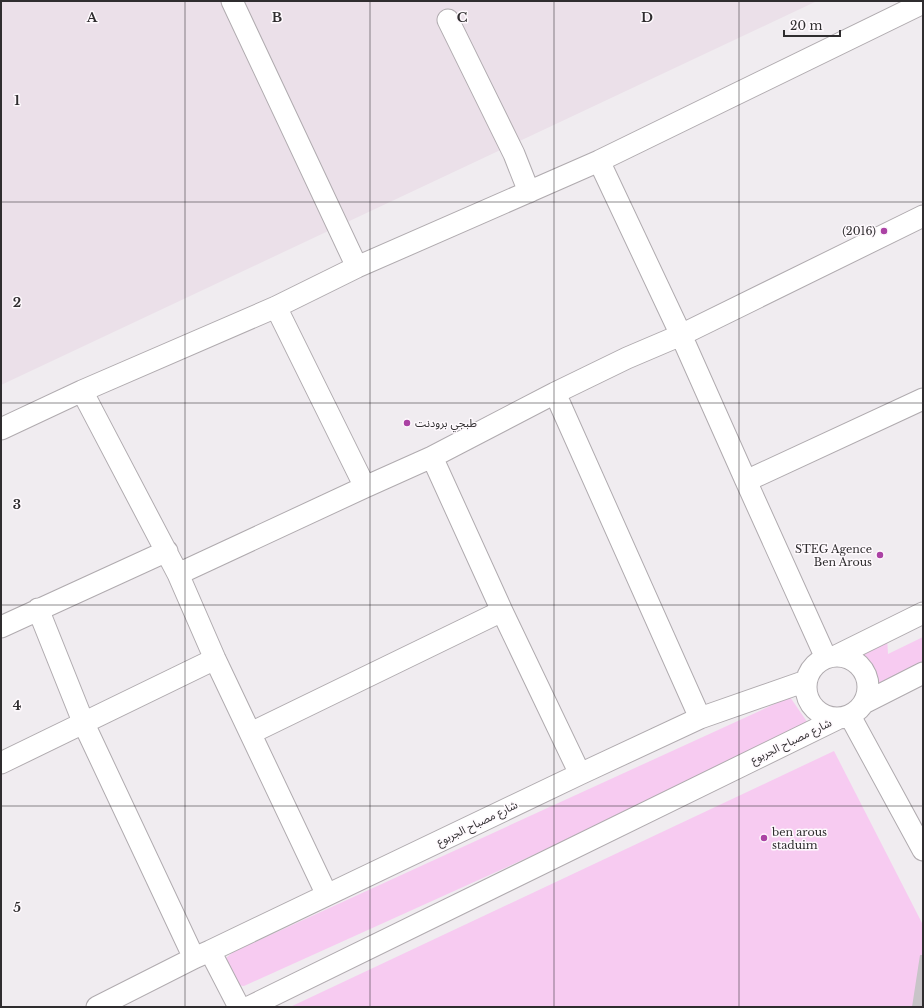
<svg xmlns="http://www.w3.org/2000/svg" width="924" height="1008" font-family="'Libre Baskerville','Noto Sans Arabic',serif">
<style>
.built{fill:#ebe0e9}
.green{fill:#f7cbf1}
.building{fill:#c8c4c8}
.lines{fill:none;stroke-linecap:round;stroke-linejoin:round}
.minor-casing{stroke:#b0abaf;stroke-width:23}
.minor{stroke:#fff;stroke-width:21}
.grid{fill:none;stroke:#2f2d2f;stroke-width:1;stroke-opacity:0.55}
.poi-dot{fill:#ab42a4;stroke:#fef9fd;stroke-width:1.5}
.labels{text-anchor:middle;stroke-width:3;stroke-linejoin:round;paint-order:stroke}
.poi-label{font-size:11px;fill:#2f2d2f;stroke:#fef9fd;text-anchor:end}
.street-label{font-size:11px;fill:#2f2d2f;stroke:#fef9fd}
.grid-label{font-size:13px;text-anchor:middle;font-weight:bold;fill:#2f2d2f;stroke:#fef9fd;stroke-width:3;stroke-linejoin:round;paint-order:stroke}
</style>
<rect width="100%" height="100%" fill="#f0ecf0"/>
<path class="built" d="M1 1H817L1 385Z"/>
<path class="green" d="M923 637V664L876 687C874 670 870 662 857 652L887 638 888 654Z
M790 697 812 729 244 986 236 985 226 958 233 952Z
M834 751 923 925V1007H290Z"/>
<path class="building" d="M920 955H923V1007H912Z"/>
<g class="lines">
<defs>
<path id="minor" d="M232 1 357 267
M448 20 514 154 529 192
M599 161 681 335 746 481 923 399
M276 307 365 487
M82 391 178 574 215 659 327 895
M555 393 700 718
M1 429 82 391 276 307 357 267 599 161 923 3
M432 457 502 611 580 774
M746 481 826 658
M178 574 365 487 432 457 555 393 627 358 681 335 923 216
M38 609 84 724 194 958
M1 627 167 551
M836 656 923 613
M806 687a31 31 0 1 1 62 0a31 31 0 1 1-62 0Z
M864 703 923 673
M850 716 923 850
M251 733 502 611
M1 763 215 659
M210 951 239 1007
M97 1007 194 958 210 951 580 774 700 718 806 681
M249 1007 837 719"/>
</defs>
<use href="#minor" class="minor-casing"/>
<use href="#minor" class="minor"/>
</g>
<path class="grid" d="M185 1V1007M370 1V1007M554 1V1007M739 1V1007M1 202H923M1 403H923M1 605H923M1 806H923"/>
<g class="poi-dot">
<circle cx="884" cy="231" r="4"/>
<circle cx="407" cy="423" r="4"/>
<circle cx="880" cy="555" r="4"/>
<circle cx="764" cy="838" r="4"/>
</g>
<g class="labels">
<g class="poi-label">
<text x="876" y="235">(2016)</text>
<text x="415" y="427" text-anchor="start">طبجي برودنت</text>
<text x="872" y="553">STEG Agence<tspan x="872" dy="13">Ben Arous</tspan></text>
<text x="772" y="836" text-anchor="start">ben arous<tspan x="772" dy="13">staduim</tspan></text>
</g>
<g class="street-label">
<text transform="translate(791 741) rotate(-26)" y="4">شارع مصباح الجربوع</text>
<text transform="translate(477 823) rotate(-26)" y="4">شارع مصباح الجربوع</text>
</g>
</g>
<g class="grid-label">
<text x="92" y="22">A</text>
<text x="277" y="22">B</text>
<text x="462" y="22">C</text>
<text x="647" y="22">D</text>
<text x="17" y="105">1</text>
<text x="17" y="307">2</text>
<text x="17" y="509">3</text>
<text x="17" y="710">4</text>
<text x="17" y="912">5</text>
</g>
<rect width="924" height="1008" fill="none" stroke="#2f2d2f" stroke-width="4"/>
<path d="M784 30v6h56v-6" fill="none" stroke="#2f2d2f" stroke-width="2"/>
<text x="790" y="30" font-size="12" fill="#2f2d2f" stroke="#fef9fd" stroke-width="3" paint-order="stroke">20 m</text>
</svg>
